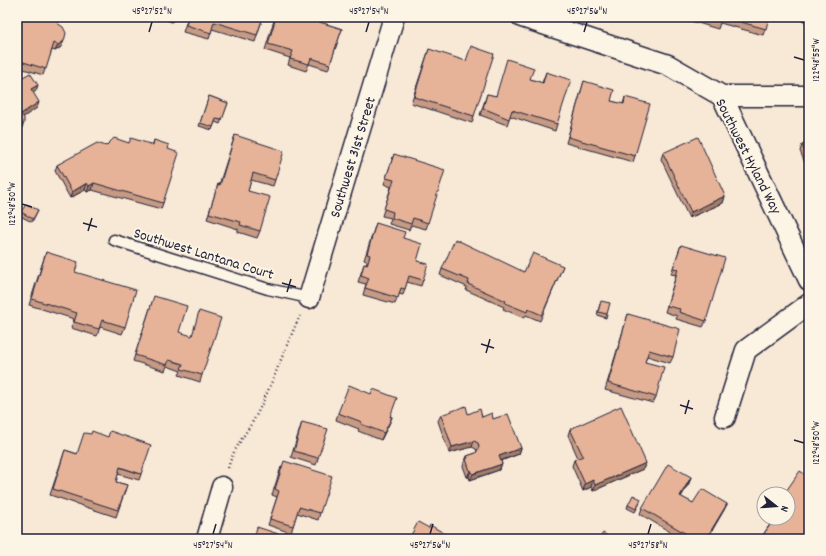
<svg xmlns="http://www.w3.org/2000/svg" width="826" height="556" font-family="Dekko,sans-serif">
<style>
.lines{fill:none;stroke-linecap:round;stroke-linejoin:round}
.lane-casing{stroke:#22223b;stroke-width:13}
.street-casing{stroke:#22223b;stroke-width:23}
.path{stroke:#22223b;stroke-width:2.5;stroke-dasharray:1 3;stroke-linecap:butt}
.lane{stroke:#fcf5e5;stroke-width:10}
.street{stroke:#fcf5e5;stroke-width:20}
.wall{fill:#c69a83;stroke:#22223b}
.shaded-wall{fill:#a17d6a;stroke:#22223b}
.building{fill:#e6b398;stroke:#22223b}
.ticks{fill:none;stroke:#22223b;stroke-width:1.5}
.labels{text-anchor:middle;stroke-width:4;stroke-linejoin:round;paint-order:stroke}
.street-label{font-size:15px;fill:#22223b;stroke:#fcf5e5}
.neatline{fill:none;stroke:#22223b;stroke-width:1.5}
.ticks-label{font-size:10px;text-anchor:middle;fill:#22223b}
</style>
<rect width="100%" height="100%" fill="#f8e8d6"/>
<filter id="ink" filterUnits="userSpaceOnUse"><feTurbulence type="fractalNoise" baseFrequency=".025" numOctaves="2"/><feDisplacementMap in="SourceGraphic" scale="8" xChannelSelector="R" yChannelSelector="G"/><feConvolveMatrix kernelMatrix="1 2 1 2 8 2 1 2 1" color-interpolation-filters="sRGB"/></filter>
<g filter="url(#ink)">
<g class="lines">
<defs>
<path id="lane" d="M114 240 268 289 309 298"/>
<path id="street" d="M522 17 668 65 722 96 809 280
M722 96H809
M309 298 394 17
M725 417 746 350 809 304
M207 539 222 487"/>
</defs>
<use href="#lane" class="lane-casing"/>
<use href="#street" class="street-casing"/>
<path class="path" d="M228 468C234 446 248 432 258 412 274 380 285 347 300 316"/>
<use href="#lane" class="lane"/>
<use href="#street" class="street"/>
</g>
<path class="wall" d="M17 17 45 19 46 17H59L57 23 61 47 55 51 52 50 43 75 17 67Z
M158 17H173L172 22Z
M188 17H263L255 42 212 29 209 39 183 32Z
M275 17H304L342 29 328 70 309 64 306 71 288 65 290 58 265 50Z
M693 17H769L763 35 720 23 718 29 691 21Z
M791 17H809V18L807 22Z
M429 49 474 116 472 123 411 103Z
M546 72 557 124 555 131 510 116 507 125 480 115 487 94 495 96 530 79 542 83Z
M584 81 611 101 623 104 625 97 635 156 633 162 566 143Z
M209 96 228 103 220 124 215 122 212 130 199 126Z
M235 135 275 180 273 186 251 180 248 191 260 231 257 238 238 232V229L207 219 218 184 219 185Z
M154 140 168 149 163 203 161 209 92 190 87 192 85 190 70 198 55 171 57 165 106 146 129 143 153 144Z
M809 142V173L800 151 802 145Z
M663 153 725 196 723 203 689 218 661 159Z
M394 154 428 223 426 229 411 225 409 230 389 224 391 218 382 216 391 187 384 184Z
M38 210 32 222 20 216 21 212Z
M376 223 403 238 417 261 423 280 421 286 407 282 403 295 399 294 395 304 363 295 366 284 358 282 364 264 366 265 367 261 364 260Z
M681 245 706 321 703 327 676 319 677 316 665 312 676 275 671 274Z
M46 252 75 272 125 327 122 334 100 327 97 336 71 328 74 319 29 305Z
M563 266 540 321 526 315 524 318 503 309 504 307 466 290 467 287 440 275 442 269 524 272Z
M152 302 179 332 202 375 200 382 179 375 181 371 167 366 165 371 133 361Z
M600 304 607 314 606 318 597 315Z
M628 314 673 357 670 363 647 356 645 362 656 397 653 403 605 390Z
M338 413 390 417H392L389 424 381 440 358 431 359 429 336 420Z
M468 414 493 419 521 448 519 454 501 461 502 464 499 470 470 480 469 477H467L463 466 467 456 476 453 477 452 476 449 472 447 449 453 438 421 441 415Z
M302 422 318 458 316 465 291 457Z
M570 429 646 463 643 469 593 491 591 487 583 491 572 466 574 460 578 458 568 435Z
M809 443V448L807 447Z
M65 450 141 474 139 480 118 474 116 482 127 485 116 517 50 495Z
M281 467 320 513 318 520 297 513 291 533 268 525 277 497 272 495Z
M691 477 689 483 681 497 693 503 727 504 724 510 707 539H682L640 514 642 508Z
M809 477V529L802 539H761L763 535 774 518H788Z
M640 503 635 512 627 508 628 505Z"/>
<path class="shaded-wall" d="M64 41 61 47 55 51 58 45Z
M38 85 36 91 29 96 31 89Z
M39 102 37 108 19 120 21 114Z
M24 123 21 130 17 133V128Z
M87 183 85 190 70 198 72 192Z
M94 183 92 190 87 192 89 186Z
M725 196 723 203 689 218 691 212Z
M392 417 389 424 381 440 384 433Z
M474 441 472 447 449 453 452 447Z
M521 448 519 454 497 462 499 456Z
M646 463 643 469 593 491 595 485Z
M502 464 499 470 470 480 473 474Z
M471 470 469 477H467L470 471Z
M691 477 689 483 678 502 680 496Z
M593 480 591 487 583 491 585 484Z
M727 504 724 510 707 539H706Z
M809 527V529L802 539H801Z"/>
<path class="building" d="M17 17H40L45 19 46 17H59L57 23 63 27 66 33 64 41 58 45 54 43 46 69 17 60Z
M188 17H263L257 35 214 22 211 33 186 25Z
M276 17H304L342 29 330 64 311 58 309 64 290 59 293 51 268 44Z
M702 17H722L720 22Z
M723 17H769L766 29Z
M471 46 494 54 474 116 414 97 429 49 466 61Z
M507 59 534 68 530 79 543 83 546 72 571 80 557 124 512 110 509 119 483 108 487 94 496 96Z
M19 72 23 77 30 73 38 85 31 89 39 102 21 114 24 118V123L17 128V73Z
M584 81 614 90 611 101 624 104 625 97 650 104 635 156 568 137Z
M209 96 228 103 222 120 216 119 213 127 200 123Z
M235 135 284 151 275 180 253 173 248 191 270 197 260 231 240 225 241 222 209 213 218 184 220 185Z
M698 137 725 196 691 212 663 153Z
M114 138 129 143 131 138 153 145 154 140 169 145 168 149 179 153 163 203 94 183 89 186 87 183 72 192 57 165 97 143 106 146Z
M809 142V161L802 145Z
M394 154 445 170 428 223 413 218 411 224 392 218 393 212 384 209 394 180 386 178Z
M26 204 38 210 33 219 21 212Z
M376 223 405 232 403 238 422 244 417 261 428 264 423 280 409 276 405 289 401 288 398 298 365 288 369 278 361 275 364 264 367 265 370 255 367 254Z
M455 239 524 272 533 253 563 266 542 315 528 309 527 312 505 303 506 301 468 284 469 280 442 269Z
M681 245 725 258 706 321 679 312 680 309 667 306 678 269 673 268Z
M46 252 78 262 75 272 136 290 125 327 102 320 99 329 74 322 77 313 32 299Z
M154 296 187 306 179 332 192 336 199 311 221 318 202 375 181 369 183 364 169 360 167 365 135 355Z
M601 301 610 303 607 314 598 312Z
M628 314 680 329 673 357 649 350 645 362 664 367 656 397 608 383Z
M349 385 371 394 373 389 397 398 390 417H392L384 433 361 424 362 422 338 413Z
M466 406 468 414 480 409 482 417 492 413 493 419 508 414 521 448 499 456 502 464 473 474 471 470 470 471 466 459 468 458 467 456 476 453 479 447 478 443 474 441 452 447 441 415Z
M621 406 646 463 595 485 593 480 585 484 574 460 583 456 570 429Z
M302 422 328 429 318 458 294 451Z
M92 431 108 437 110 431 151 445 141 474 120 467 116 482 127 485 118 510 53 489 65 450 77 454 84 433 91 434Z
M284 461 332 476 320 513 299 507 293 526 270 519 279 491 275 489Z
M668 464 691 477 680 496 693 503 702 489 727 504 706 539H695L642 508Z
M800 471 809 477V527L801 539H768L763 535 775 518H788V494H784Z
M633 495 641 499 636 509 628 505Z
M418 522 429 528 430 525 454 539H409Z
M257 527 294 539H254Z
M603 533 612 539H599Z"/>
</g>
<path class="ticks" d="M149 32 152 22M366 32 369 22M584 32 587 22M794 57 804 60M22 204 32 207M83 223 97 227M88 231 92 218M282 283 296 287M287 292 291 279M481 344 494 348M486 353 490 339M680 405 693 409M685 414 689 400M794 440 804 443M213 534 216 524M430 534 433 524M648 534 651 524"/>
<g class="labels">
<g class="street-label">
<text transform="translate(749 156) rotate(63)" y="5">Southwest Hyland Way</text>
<text transform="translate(352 157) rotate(-73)" y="5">Southwest 31st Street</text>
<text transform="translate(204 253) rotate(17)" y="5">Southwest Lantana Court</text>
</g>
</g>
<rect width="826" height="556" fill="none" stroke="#fcf5e5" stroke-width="44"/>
<g transform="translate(776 506) rotate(107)"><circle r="19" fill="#fcf5e5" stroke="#a5a1a1"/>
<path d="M0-3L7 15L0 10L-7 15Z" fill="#22223b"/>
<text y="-6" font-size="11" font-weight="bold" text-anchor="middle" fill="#22223b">N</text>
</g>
<rect x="22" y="22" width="782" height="512" class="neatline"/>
<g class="ticks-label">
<text x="152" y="14">45°27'52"N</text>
<text x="369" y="14">45°27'54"N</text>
<text x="587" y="14">45°27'56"N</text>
<text transform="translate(815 60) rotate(-90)" y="4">122°48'55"W</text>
<text transform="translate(11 204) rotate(-90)" y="4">122°48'50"W</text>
<text transform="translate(815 443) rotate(-90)" y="4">122°48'50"W</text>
<text x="213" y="548">45°27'54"N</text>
<text x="430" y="548">45°27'56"N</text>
<text x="648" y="548">45°27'58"N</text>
</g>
</svg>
